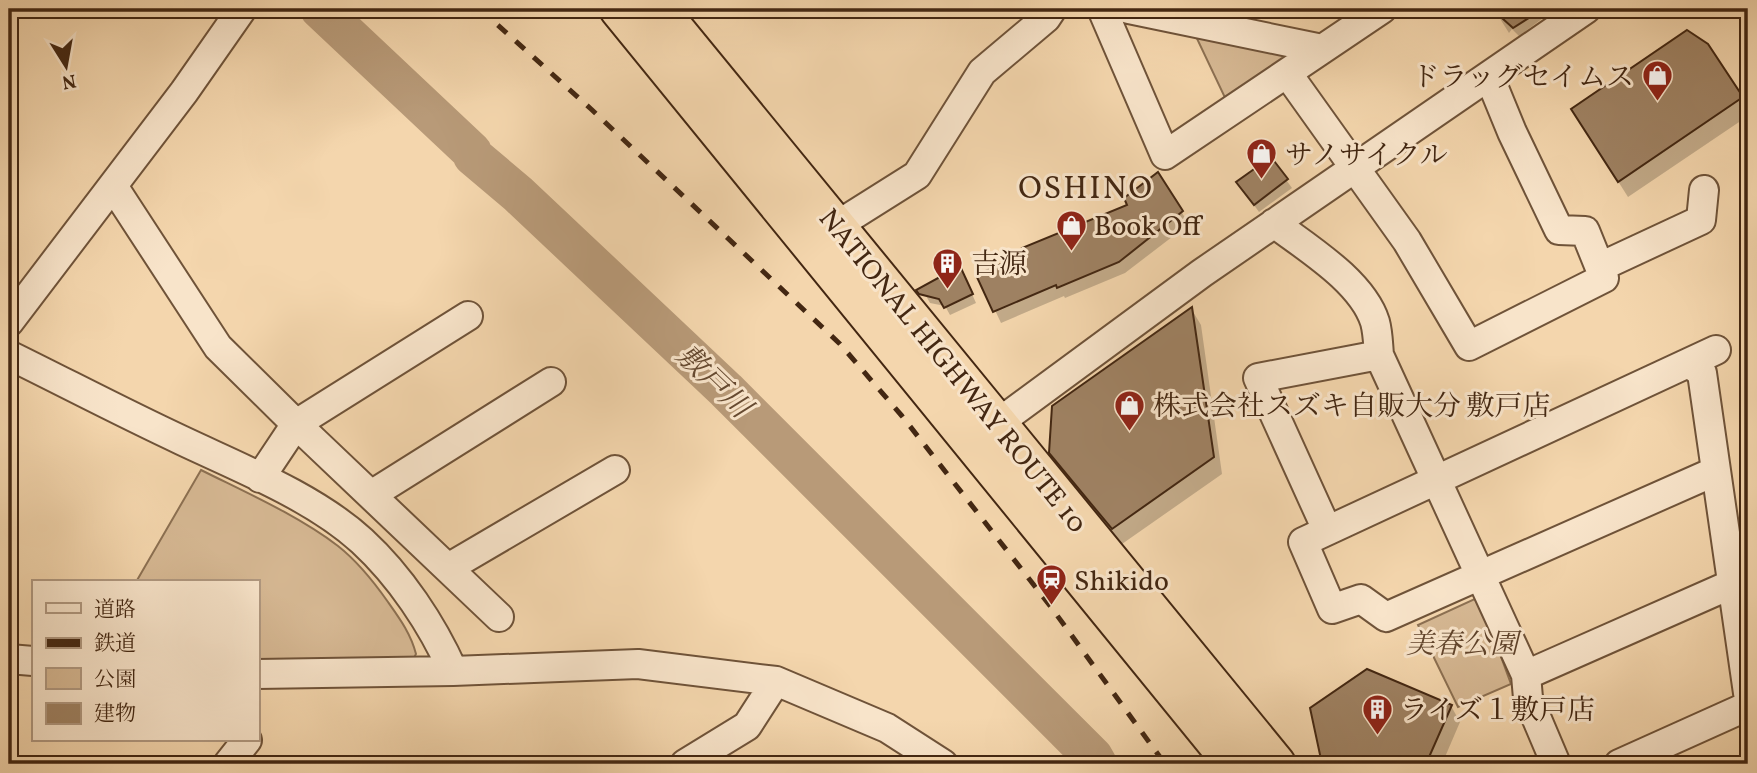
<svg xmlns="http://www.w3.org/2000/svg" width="1757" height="773" font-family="Vollkorn,'Noto Serif JP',serif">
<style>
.green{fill:#d6b893;stroke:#8c7052;stroke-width:2}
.shadow{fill:#0003}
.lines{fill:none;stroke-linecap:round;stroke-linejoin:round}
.river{stroke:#b89a78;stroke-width:40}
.building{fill:#9f8263;stroke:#432712;stroke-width:2}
.minor-casing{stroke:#6f5339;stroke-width:32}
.highway-casing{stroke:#432712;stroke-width:42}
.minor{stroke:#f8e4ca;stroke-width:28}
.highway{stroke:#f4d6ad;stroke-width:38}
.rail{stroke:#432712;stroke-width:5;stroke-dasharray:12 12;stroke-linecap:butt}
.labels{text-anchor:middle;stroke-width:6;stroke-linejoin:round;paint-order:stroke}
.poi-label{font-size:28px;fill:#432712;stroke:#f8e4ca;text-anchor:start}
.street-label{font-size:28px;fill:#432712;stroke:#f8e4ca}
.park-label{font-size:28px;font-style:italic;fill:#60442c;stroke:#f8e4ca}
.water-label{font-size:30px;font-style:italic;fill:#664a31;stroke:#f8e4ca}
.quarter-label{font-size:32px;letter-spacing:2px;fill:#432712;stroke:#f8e4ca}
</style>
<rect width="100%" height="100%" fill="#f4d6ad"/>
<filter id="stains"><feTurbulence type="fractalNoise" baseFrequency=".00286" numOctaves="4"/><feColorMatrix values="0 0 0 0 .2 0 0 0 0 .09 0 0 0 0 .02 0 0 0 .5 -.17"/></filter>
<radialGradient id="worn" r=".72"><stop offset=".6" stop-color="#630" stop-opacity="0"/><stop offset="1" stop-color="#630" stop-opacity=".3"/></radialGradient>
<path class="green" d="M1191 26 1297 49 1228 104Z
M201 470C247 493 297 515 338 546 357 561 374 582 388 602 400 619 411 634 416 654L414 658 400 662 257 659V582H136Z
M1479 597 1511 684 1458 707 1418 625Z"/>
<path class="shadow" d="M1494 9H1555L1519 36 1512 29 1509 33Z
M1742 98 1748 108V116L1628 197 1583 126Z
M1271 159 1292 188 1259 212 1243 190Z
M1158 175 1189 224 1125 273 1065 298 1064 296 1001 323 979 276 1129 206Z
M964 276 976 303 950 315 945 306 930 303 925 294Z
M1192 310 1201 325 1222 474 1122 544 1061 469 1051 452Z
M1451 706 1460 722 1442 764H1323L1312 709Z"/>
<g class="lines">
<path class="river" d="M320 9 472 152 473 156 518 194 726 390 1093 757 1097 764"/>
</g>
<path class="building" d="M1492 9H1543L1513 28Z
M1687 30 1708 44 1743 97 1618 182 1571 109Z
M1271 157 1288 179 1254 205 1236 182Z
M1158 172 1183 211 1119 262 1057 288 1056 285 993 312 976 275 1024 254 1022 248 1127 205 1124 198Z
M960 266 973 294 944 308 939 299 919 294 916 290Z
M1192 307 1214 457 1112 529 1049 453 1052 406Z
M1367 669 1452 705 1426 764H1322L1310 708Z"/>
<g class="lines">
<defs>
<path id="minor" d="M1102 9 1165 155 1382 9
M1129 9 1322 49
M1287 73 1407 241 1469 346 1604 278 1585 231 1559 230 1512 132 1489 76
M113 186 218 347 296 424 468 316
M1274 223C1307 248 1362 281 1375 322 1378 333 1378 344 1379 355L1526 675 1528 698 1556 764
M836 226 917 175 982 72 1046 18 1052 9
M1600 267 1701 220 1704 190
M9 322 184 92 242 9
M1716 350 1303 542 1332 609 1361 599 1386 617 1716 471
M9 355C66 383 123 413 181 440 240 468 314 497 362 541 400 576 432 624 453 671
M1689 363 1702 373 1748 693
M982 435 1202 273 1586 9
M260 478 296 424 499 617
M371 495 551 382
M1327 530 1258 378 1379 355
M448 568 615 470
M9 659 33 661
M257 674 453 671 638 664 776 681 887 728 943 764
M1526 675 1732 584
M228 764 247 740
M685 764 747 726 776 681
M1619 764 1748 706"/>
<path id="highway" d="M619 9 1234 764
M658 9 1276 764"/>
</defs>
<use href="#minor" class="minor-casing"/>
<use href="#highway" class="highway-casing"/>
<use href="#minor" class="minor"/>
<use href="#highway" class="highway"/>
<path class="rail" d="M480 9 591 109 840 344 902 416 1051 607 1165 764"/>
</g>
<defs>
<symbol id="shop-pin" viewBox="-11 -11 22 30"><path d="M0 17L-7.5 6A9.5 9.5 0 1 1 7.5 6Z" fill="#8f2418" stroke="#f8e4ca"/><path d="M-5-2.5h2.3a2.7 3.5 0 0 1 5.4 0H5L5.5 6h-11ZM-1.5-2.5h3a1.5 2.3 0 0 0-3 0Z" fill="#fff"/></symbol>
<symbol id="building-pin" viewBox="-11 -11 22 30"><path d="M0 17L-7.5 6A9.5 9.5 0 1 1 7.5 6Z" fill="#8f2418" stroke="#f8e4ca"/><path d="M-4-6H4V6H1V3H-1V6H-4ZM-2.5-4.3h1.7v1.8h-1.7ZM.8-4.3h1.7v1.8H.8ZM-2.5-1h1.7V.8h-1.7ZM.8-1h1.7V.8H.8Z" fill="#fff"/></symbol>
<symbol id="station-pin" viewBox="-11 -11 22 30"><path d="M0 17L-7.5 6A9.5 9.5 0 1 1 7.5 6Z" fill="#8f2418" stroke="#f8e4ca"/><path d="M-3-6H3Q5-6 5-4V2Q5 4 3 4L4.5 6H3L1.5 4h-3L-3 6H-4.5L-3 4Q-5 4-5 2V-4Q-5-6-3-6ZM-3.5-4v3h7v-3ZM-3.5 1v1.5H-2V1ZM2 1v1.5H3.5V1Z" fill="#fff"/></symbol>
</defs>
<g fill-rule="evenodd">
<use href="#shop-pin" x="1640" y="58" width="35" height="47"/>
<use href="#shop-pin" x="1244" y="136" width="35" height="47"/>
<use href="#shop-pin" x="1054" y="208" width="35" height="47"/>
<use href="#building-pin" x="930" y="246" width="35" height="47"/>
<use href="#shop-pin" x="1112" y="388" width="35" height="47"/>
<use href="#station-pin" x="1034" y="562" width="35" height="47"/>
<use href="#building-pin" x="1360" y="692" width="35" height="47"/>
</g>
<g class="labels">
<g class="poi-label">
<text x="1634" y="86" text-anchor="end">ドラッグセイムス</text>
<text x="1285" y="164">サノサイクル</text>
<text x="1094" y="235">Book Off</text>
<text x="971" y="273">吉源</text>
<text x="1153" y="415">株式会社スズキ自販大分 敷戸店</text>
<text x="1074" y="590">Shikido</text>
<text x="1400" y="719">ライズ１敷戸店</text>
</g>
<g class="street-label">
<text transform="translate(954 370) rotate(51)" y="10">NATIONAL HIGHWAY ROUTE 10</text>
</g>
<g class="park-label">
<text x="1462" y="653">美春公園</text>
</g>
<g class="water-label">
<text transform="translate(714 381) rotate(44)" y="10">敷戸川</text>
</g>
<g class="quarter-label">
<text x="1086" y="198">OSHINO</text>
</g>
</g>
<rect width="1757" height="773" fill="none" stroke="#f4d6ad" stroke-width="35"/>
<rect x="10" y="10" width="1736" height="752" fill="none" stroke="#432712" stroke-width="3.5"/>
<rect x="18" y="18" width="1722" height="738" fill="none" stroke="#432712" stroke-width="2"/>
<rect x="32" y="580" width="228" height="161" fill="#f8e4ca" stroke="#b09880" stroke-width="2"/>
<rect x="46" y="603" width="35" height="10" fill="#f8e4ca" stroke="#b09880" stroke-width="2"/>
<text x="94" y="616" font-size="21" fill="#432712">道路</text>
<rect x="46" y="638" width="35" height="10" fill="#432712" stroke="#b09880" stroke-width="2"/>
<text x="94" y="650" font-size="21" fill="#432712">鉄道</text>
<rect x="46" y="668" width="35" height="21" fill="#d6b893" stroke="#b09880" stroke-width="2"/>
<text x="94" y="686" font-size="21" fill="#432712">公園</text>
<rect x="46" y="703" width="35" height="21" fill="#9f8263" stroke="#b09880" stroke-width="2"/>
<text x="94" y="720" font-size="21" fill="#432712">建物</text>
<g transform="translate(66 66) rotate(169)" stroke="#f8e4ca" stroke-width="5" paint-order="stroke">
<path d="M0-5L12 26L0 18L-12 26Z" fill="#432712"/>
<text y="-10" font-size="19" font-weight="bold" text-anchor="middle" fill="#432712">N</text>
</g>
<rect width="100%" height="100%" filter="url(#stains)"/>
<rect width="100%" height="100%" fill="url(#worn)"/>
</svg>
